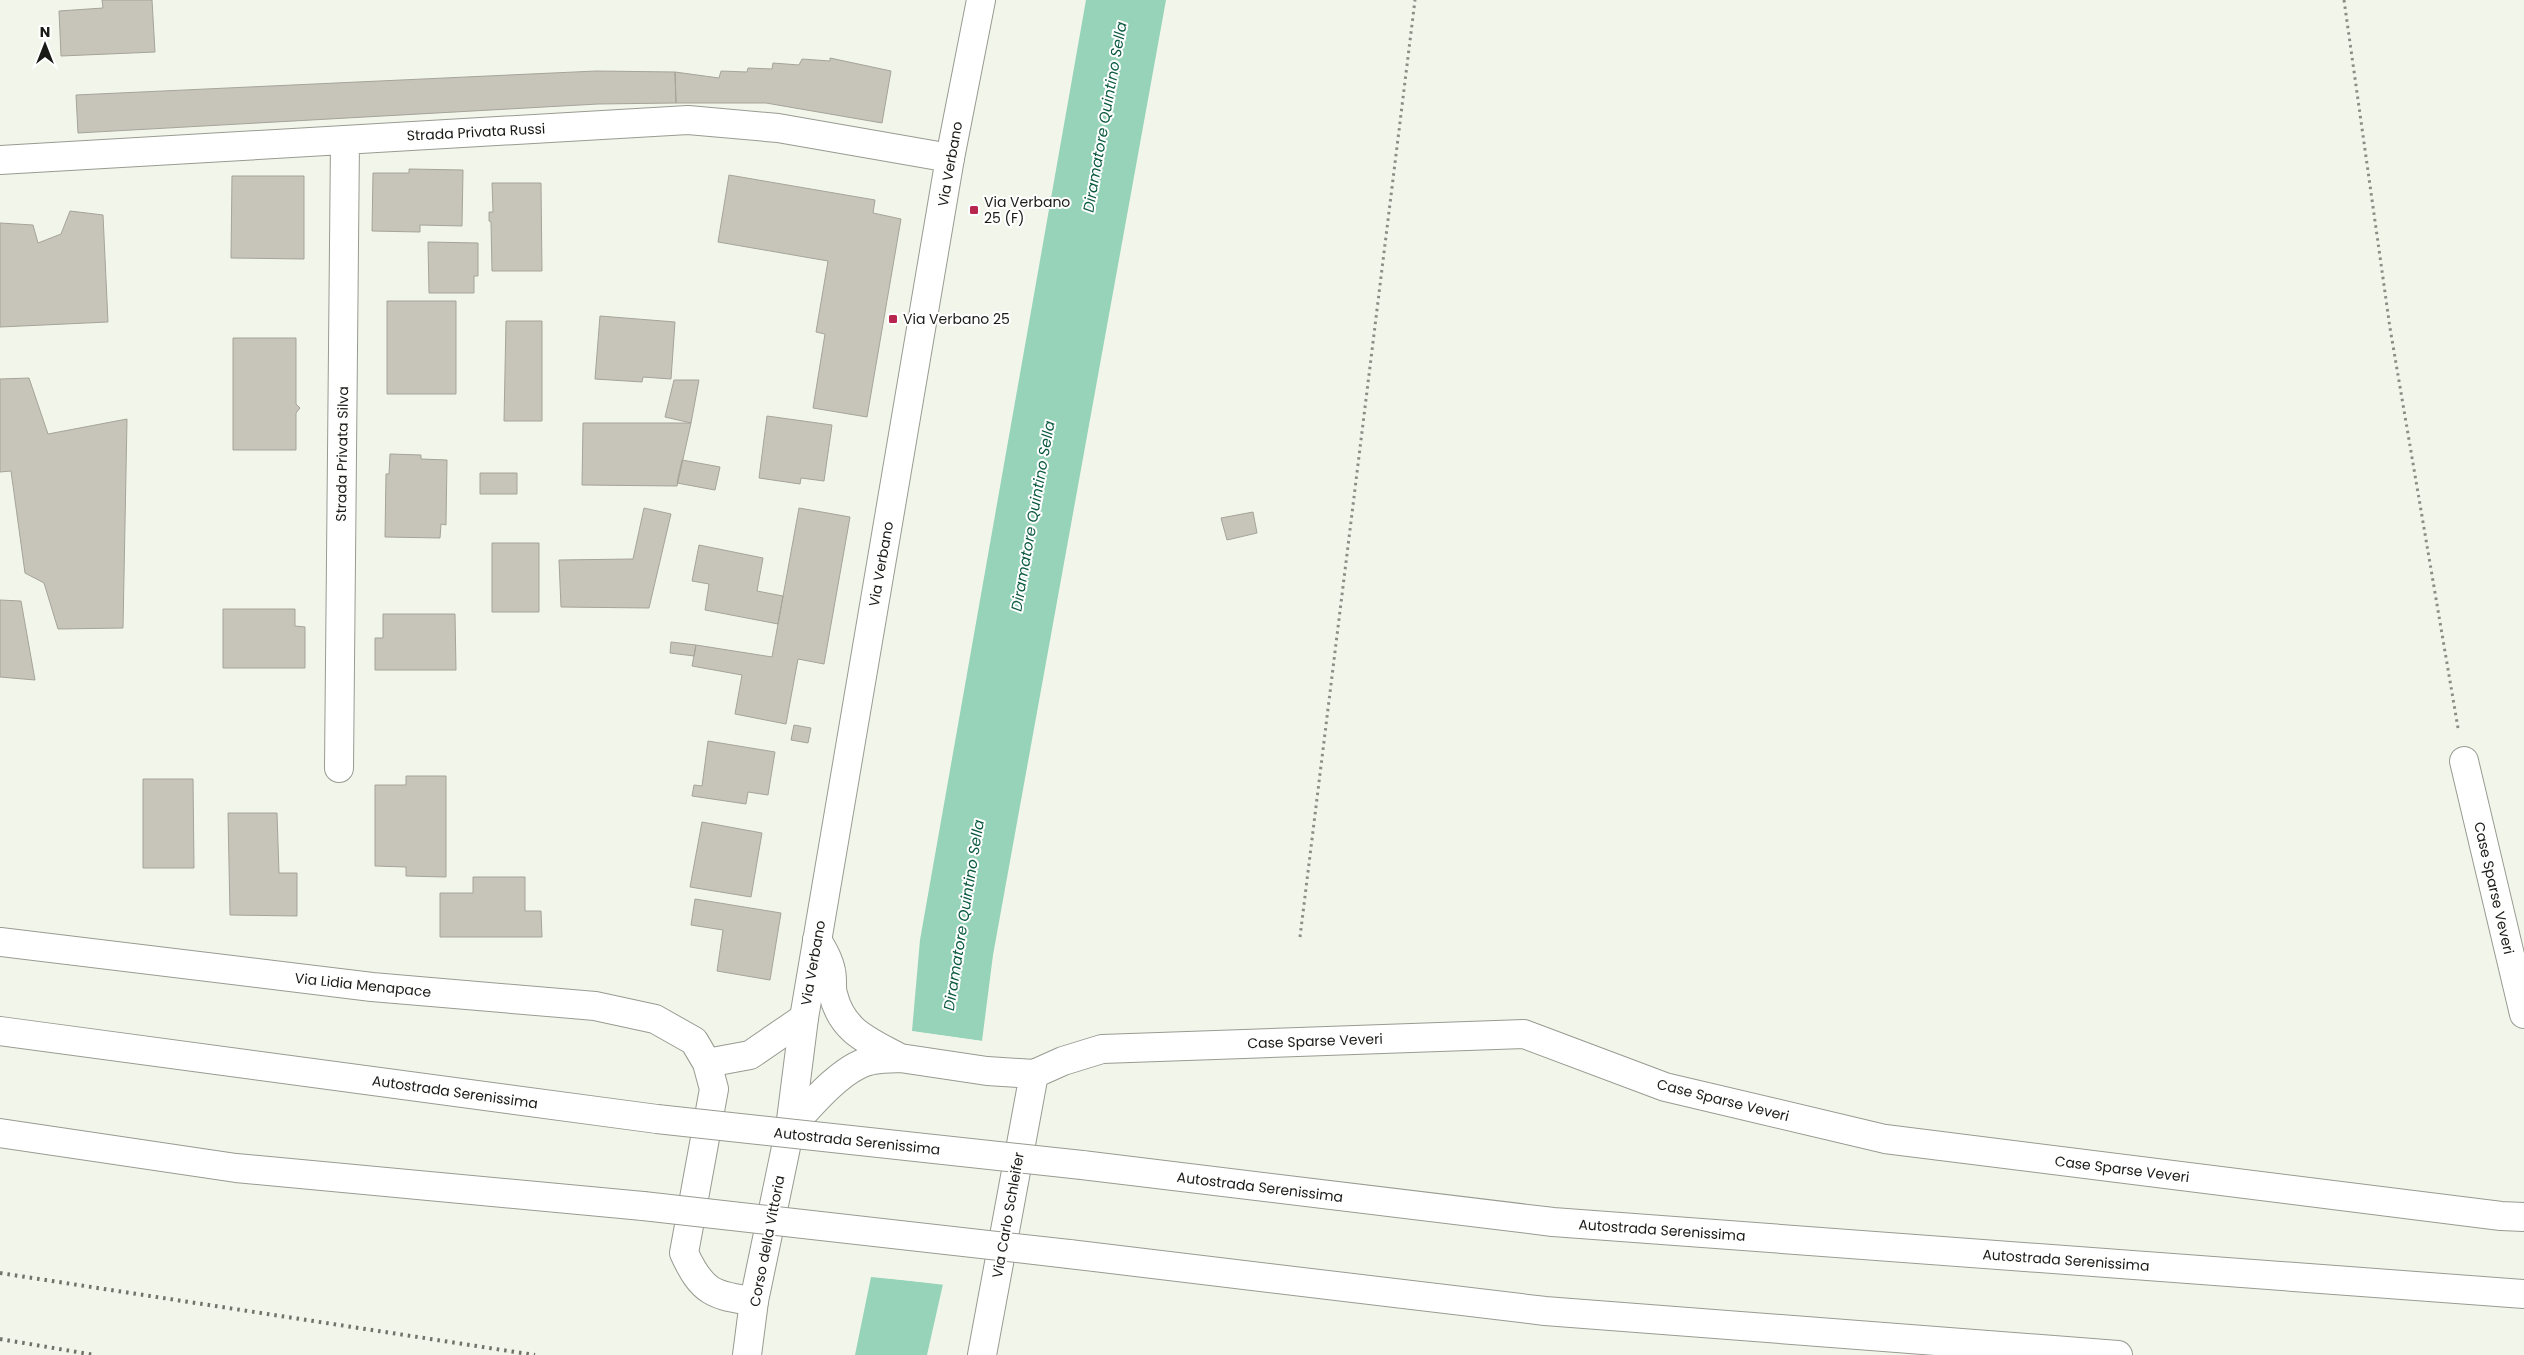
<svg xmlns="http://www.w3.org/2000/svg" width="2524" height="1355" font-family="Poppins,sans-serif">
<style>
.water{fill:#96d3b8}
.pier{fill:#f1f5ea}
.building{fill:#c7c5ba;stroke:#a6a49a}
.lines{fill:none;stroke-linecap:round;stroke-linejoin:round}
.minor-casing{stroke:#989b91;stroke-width:30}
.primary-casing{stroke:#989b91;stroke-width:30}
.motorway-casing{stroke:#989b91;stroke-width:30}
.path{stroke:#8b8e86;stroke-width:3;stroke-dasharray:2.5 4;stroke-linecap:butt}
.minor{stroke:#fff;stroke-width:28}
.primary{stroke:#fff;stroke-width:28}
.motorway{stroke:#fff;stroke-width:28}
.rail{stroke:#70726b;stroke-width:4;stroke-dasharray:2.5 5;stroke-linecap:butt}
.motorway-bridge-casing{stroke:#989b91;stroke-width:30;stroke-linecap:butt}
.motorway-bridge{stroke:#fff;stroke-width:28}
.poi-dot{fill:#b7264f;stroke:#fff;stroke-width:2}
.labels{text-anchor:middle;stroke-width:4;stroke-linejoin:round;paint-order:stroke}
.street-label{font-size:14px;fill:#1a1b17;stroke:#fff}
.poi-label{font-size:14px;fill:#1a1b17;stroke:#fff;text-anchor:start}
.water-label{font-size:15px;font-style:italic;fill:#0c5a41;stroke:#fff}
</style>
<rect width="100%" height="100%" fill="#f1f5ea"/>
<path class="water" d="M1086 0H1166L993 955 982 1041 912 1031 920 940Z
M871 1277 943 1284 927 1355H855Z"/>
<path class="pier" d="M910 1031 982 1041H985L982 1043 912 1033Z
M871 1274 943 1282 945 1285 869 1276Z"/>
<path class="building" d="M102 0H152L155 52 61 56 59 11 103 8Z
M830 58 891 71 882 123 766 103H676L675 72 719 78 721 71 747 72 748 68 772 69 773 63 799 65 802 59 830 61Z
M596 71 675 72 676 103 598 104 78 133 76 95Z
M409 169 463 170 462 226 420 225V232L372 231 373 173H409Z
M729 175 875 200 873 213 901 219 867 417 813 408 825 334 816 332 828 261 718 242Z
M232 176H304V259L231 258Z
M492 183H541L542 271H492L491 222 489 221V212H493Z
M70 211 103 215 108 322 0 327V223L33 225 38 243 61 234Z
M428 242 478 243V276H474V293H429Z
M387 301H456V394H387Z
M600 316 675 322 671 379 643 377 642 382 595 379Z
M506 321H542V421H504Z
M233 338H296V404L300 408 296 413V450H233Z
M29 378 48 434 127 419 123 628 58 629 44 583 25 573 11 471 0 472V379Z
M674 380H699L691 423 665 417Z
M767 416 832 425 824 481 801 478 800 484 759 478Z
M583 423H691L677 486 582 485Z
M390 454 421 455V459L447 460 446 525 441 524 440 538 385 537 386 474H389Z
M682 460 720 467 715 490 677 483Z
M480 473H517V494H480Z
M644 508 671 514 649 608 561 607 559 560 633 559Z
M799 508 850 517 824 664 798 659 786 724 735 714 742 675 692 666 696 645 772 657Z
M1253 512 1257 533 1227 540 1221 518Z
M492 543H539V612H492Z
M699 545 763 558 757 591 783 596 778 624 705 610 709 584 692 581Z
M0 600 21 601 35 680 0 677Z
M223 609H295V626L305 627V668H223Z
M383 614H455L456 670H375V638H383Z
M671 642 696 645 694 656 670 653Z
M794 725 811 728 808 743 791 740Z
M708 741 775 752 768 795 748 792 746 804 692 796 694 785 702 786Z
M406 776H446V877L406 876V867L375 866V785H406Z
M143 779H193L194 868H143Z
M228 813H277L279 873H297V916L230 915Z
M702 822 762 833 751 897 690 887Z
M473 877H525V911H541L542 937H440V893H473Z
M695 899 781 913 770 980 717 971 723 930 691 925Z"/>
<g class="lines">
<defs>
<path id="minor" d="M0 160 688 120 778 128 950 158
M2464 761 2524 1014
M339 768 345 140
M0 942 372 987 595 1006 655 1019 694 1041 707 1063 714 1089 684 1253C702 1292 713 1296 754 1301
M900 1058 987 1071 1034 1074 1063 1061 1102 1049 1524 1034 1665 1087 1885 1139 2501 1216 2524 1217
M707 1063 750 1055 804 1018
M790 1128C809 1107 841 1068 869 1061 879 1058 890 1059 900 1058 869 1041 842 1032 833 994 831 987 833 979 831 971 829 960 823 950 817 940
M982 1355 1034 1074"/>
<path id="primary" d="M747 1355 754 1301 790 1128 804 1018 950 158 981 0"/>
<path id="motorway" d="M0 1031 657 1119
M0 1133 236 1168 643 1206
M1082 1165 1553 1222 2524 1294
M1069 1254 1545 1311 2118 1355"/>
</defs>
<use href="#minor" class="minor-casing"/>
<use href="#primary" class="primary-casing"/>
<use href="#motorway" class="motorway-casing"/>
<path class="path" d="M2344 0 2390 328 2458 728
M1300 937 1415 0"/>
<use href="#minor" class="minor"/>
<use href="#primary" class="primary"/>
<use href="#motorway" class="motorway"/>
<path class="rail" d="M0 1273 535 1355
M0 1339 95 1355"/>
<defs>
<path id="motorway-bridge" d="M657 1119 1082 1165
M643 1206 1069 1254"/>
</defs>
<use href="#motorway-bridge" class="motorway-bridge-casing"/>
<use href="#motorway-bridge" class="motorway-bridge"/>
</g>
<g class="poi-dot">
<rect x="969" y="205" width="10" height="10" rx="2.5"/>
<rect x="888" y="314" width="10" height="10" rx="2.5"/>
</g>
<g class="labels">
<g class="street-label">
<text transform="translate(476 132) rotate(-3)" y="5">Strada Privata Russi</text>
<text transform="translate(950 164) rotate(-80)" y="5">Via Verbano</text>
<text transform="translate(342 454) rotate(-89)" y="5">Strada Privata Silva</text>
<text transform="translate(881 564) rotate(-80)" y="5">Via Verbano</text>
<text transform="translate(2494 888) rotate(77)" y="5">Case Sparse Veveri</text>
<text transform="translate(813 963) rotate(-80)" y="5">Via Verbano</text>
<text transform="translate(363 985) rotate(6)" y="5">Via Lidia Menapace</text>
<text transform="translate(1315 1041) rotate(-2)" y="5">Case Sparse Veveri</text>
<text transform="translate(455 1092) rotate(8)" y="5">Autostrada Serenissima</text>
<text transform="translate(1723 1100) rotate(14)" y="5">Case Sparse Veveri</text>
<text transform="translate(857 1141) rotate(6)" y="5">Autostrada Serenissima</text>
<text transform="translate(2122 1169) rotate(7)" y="5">Case Sparse Veveri</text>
<text transform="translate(1260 1187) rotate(7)" y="5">Autostrada Serenissima</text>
<text transform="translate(1008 1215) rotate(-80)" y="5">Via Carlo Schleifer</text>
<text transform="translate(1662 1230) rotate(4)" y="5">Autostrada Serenissima</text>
<text transform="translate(767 1241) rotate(-79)" y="5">Corso della Vittoria</text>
<text transform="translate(2066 1260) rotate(4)" y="5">Autostrada Serenissima</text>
</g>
<g class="poi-label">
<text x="984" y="207">Via Verbano<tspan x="984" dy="16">25 (F)</tspan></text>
<text x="903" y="324">Via Verbano 25</text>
</g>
<g class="water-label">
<text transform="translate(1105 117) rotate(-80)" y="5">Diramatore Quintino Sella</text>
<text transform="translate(1033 516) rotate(-80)" y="5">Diramatore Quintino Sella</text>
<text transform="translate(964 915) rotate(-81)" y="5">Diramatore Quintino Sella</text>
</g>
</g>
<g transform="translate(45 45)" stroke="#ffffff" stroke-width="4" paint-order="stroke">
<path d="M0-4L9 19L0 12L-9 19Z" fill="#1a1b17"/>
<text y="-8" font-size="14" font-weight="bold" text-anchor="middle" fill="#1a1b17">N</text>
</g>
</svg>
